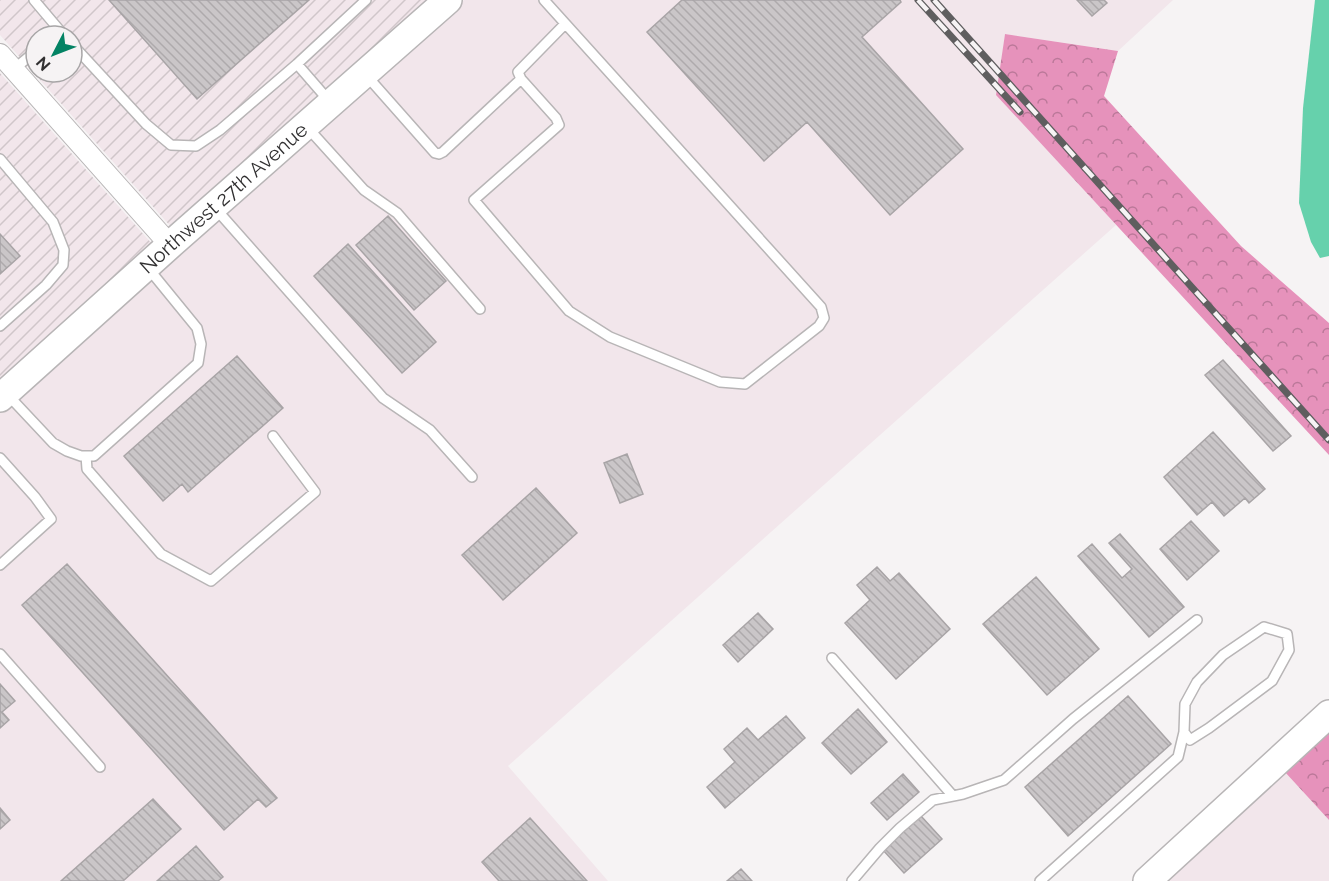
<svg xmlns="http://www.w3.org/2000/svg" width="1329" height="881" font-family="Raleway,sans-serif">
<style>
.built{fill:#f2e6eb}
.industrial{fill:url(#industrial-furrows);fill-rule:evenodd}
.forest{fill:url(#forest-crowns)}
.water{fill:#66d1ac}
.building{fill:url(#building-back-hatch);stroke:#a8a4a6;stroke-width:1.5}
.lines{fill:none;stroke-linecap:round;stroke-linejoin:round}
.lane-casing{stroke:#b8b5b6;stroke-width:12}
.street-casing{stroke:#b8b5b6;stroke-width:22}
.secondary-casing{stroke:#b8b5b6;stroke-width:30}
.lane{stroke:#fff;stroke-width:9}
.street{stroke:#fff;stroke-width:20}
.secondary{stroke:#fff;stroke-width:27}
.rail-casing{stroke:#5f5e5f;stroke-width:7}
.rail{stroke:#f6f3f4;stroke-width:4.5;stroke-dasharray:14;stroke-linecap:butt}
.labels{text-anchor:middle;stroke-width:4.5;stroke-linejoin:round;paint-order:stroke}
.street-label{font-size:20px;fill:#313031;stroke:#f6f3f4}
</style>
<defs>
<pattern id="industrial-furrows" width="10" height="10" patternUnits="userSpaceOnUse" patternTransform="scale(1.5)"><rect width="10" height="10" fill="#f2e6eb"/><path d="M-1 1l2-2M0 10L10 0M9 11l2-2" fill="none" stroke="#d0c6ca"/></pattern>
<pattern id="forest-crowns" width="20" height="18" patternUnits="userSpaceOnUse" patternTransform="scale(1.5)"><rect width="20" height="18" fill="#e692bb"/><path d="M2 6a3 3 0 1 1 6 0M12 15a3 3 0 1 1 6 0" fill="none" stroke="#bb7899"/></pattern>
<pattern id="building-back-hatch" width="6" height="6" patternUnits="userSpaceOnUse" patternTransform="scale(1.5)"><rect width="6" height="6" fill="#cac6c8"/><path d="M-1 5l2 2M0 0l6 6M5-1l2 2" fill="none" stroke="#aeaaac"/></pattern>
</defs>
<rect width="100%" height="100%" fill="#f6f3f4"/>
<path class="built" d="M464 0H1173L1118 51 1005 34 997 95 1116 225 508 766 608 881H0V413L177 253Z
M1284 771 1329 820V881H1163Z"/>
<path class="industrial" d="M0 0H431L172 228 0 35ZM36 36H72V72H36Z
M0 73 153 245 0 383Z"/>
<path class="forest" d="M1005 34 1118 51 1104 96 1241 246 1329 323V455L996 95Z
M1329 730V820L1284 771Z"/>
<path class="water" d="M1315 0H1329V256L1320 258 1311 242 1299 203 1303 108Z"/>
<path class="building" d="M109 0H309L197 99Z
M682 0H900L901 2 862 37 963 149 890 215 807 122 764 161 647 32Z
M1077 0H1104L1107 3 1092 16Z
M388 216 446 281 414 310 356 245Z
M0 234 20 256 0 274Z
M348 244 436 342 402 373 314 276Z
M237 356 283 408 188 492 182 484 163 501 124 456Z
M1223 360 1291 436 1273 451 1205 375Z
M1213 432 1265 489 1249 503 1245 498 1224 516 1212 502 1197 515 1164 477Z
M627 454 643 494 620 503 604 463Z
M536 488 577 533 503 600 462 555Z
M1191 521 1219 551 1187 580 1160 549Z
M1120 534 1184 607 1149 637 1078 556 1092 544 1122 578 1132 569 1109 543Z
M67 564 277 798 266 807 258 799 224 830 22 605Z
M877 567 890 581 899 573 950 629 896 679 845 623 870 600 857 585Z
M1036 577 1099 649 1047 695 983 624Z
M758 613 773 629 738 662 723 645Z
M0 684 15 701 2 712 9 720 0 728Z
M1128 696 1171 744 1068 836 1025 787Z
M858 709 887 742 851 774 822 743Z
M786 716 805 738 725 808 707 787 735 762 724 749 747 728 758 740Z
M903 774 919 792 887 820 871 803Z
M153 799 181 829 123 881H61Z
M0 808 10 820 0 829Z
M921 816 942 839 904 873 883 850Z
M530 818 587 881H499L482 862Z
M196 846 223 877 218 881H157Z
M741 869 752 881H727Z"/>
<g class="lines">
<defs>
<path id="lane" d="M34 0 61 32
M544 0 821 307 824 318 819 326 745 384 720 382 610 337 569 311 474 200 559 125 556 118 521 79 518 72 565 24
M72 44 146 124 171 145 196 146 220 130 297 64 330 102
M297 64 366 0
M14 69 36 51
M366 75 435 153 439 154 443 152 521 79
M307 127 364 190 397 213 480 309
M0 159 53 222 64 250 63 265 46 285 0 326
M215 208 383 398 430 430 472 477
M7 394 53 443 67 451 81 456H94L198 363 201 344 197 328 148 268
M86 456 87 469 161 554 211 581 315 492 273 436
M0 458 35 497 51 519 0 565
M0 654 100 767
M832 658 953 796
M852 881 880 848 900 828 933 800 963 794 1004 780 1073 719 1197 620
M1040 881 1178 757 1184 732 1185 704 1197 682 1223 655 1264 627 1287 634 1289 650 1272 681 1209 728 1190 740 1184 732"/>
<path id="street" d="M0 54 170 245"/>
<g id="secondary">
<path id="s1" d="M0 398 170 245 448 0"/>
<path d="M1147 881 1329 714"/>
</g>
</defs>
<use href="#lane" class="lane-casing"/>
<use href="#street" class="street-casing"/>
<use href="#secondary" class="secondary-casing"/>
<use href="#lane" class="lane"/>
<use href="#street" class="street"/>
<use href="#secondary" class="secondary"/>
<defs>
<path id="rail" d="M918 0 1020 112
M934 0 1329 440"/>
</defs>
<use href="#rail" class="rail-casing"/>
<use href="#rail" class="rail"/>
</g>
<g class="labels">
<g class="street-label">
<text dy="7" stroke="none"><textPath href="#s1" startOffset="300">Northwest 27th Avenue</textPath></text>
</g>
</g>
<g transform="translate(54 54) rotate(228)"><circle r="28" fill="#f6f3f4" stroke="#a7a5a6" stroke-width="1.5"/>
<path d="M0-4.5L10 22L0 15L-10 22Z" fill="#038364"/>
<text y="-9" font-size="16" font-weight="bold" text-anchor="middle" fill="#313031">N</text>
</g>
</svg>
